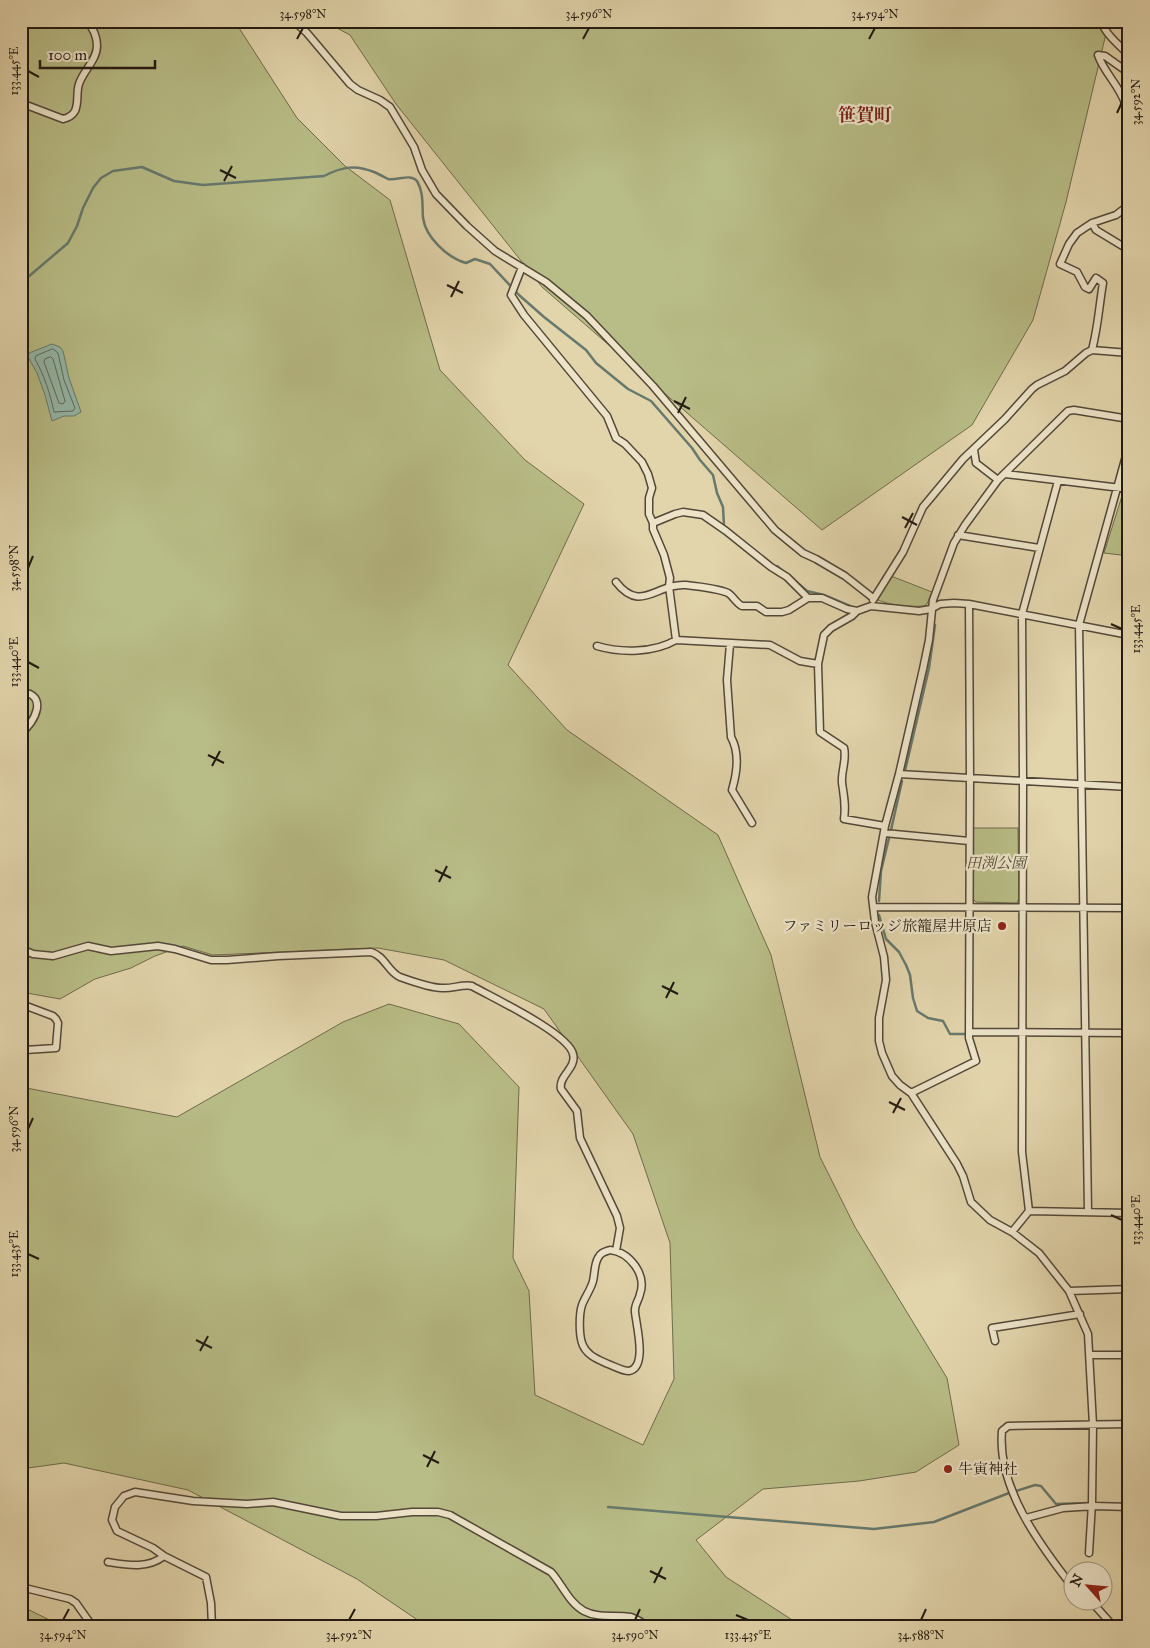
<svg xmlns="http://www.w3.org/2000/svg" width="1150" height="1648" font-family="'IM FELL Great Primer','Noto Serif JP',serif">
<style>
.green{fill:#b8bc86;stroke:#6e6b4c}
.water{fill:#95b8a9;stroke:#67796d}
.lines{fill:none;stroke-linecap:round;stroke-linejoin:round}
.shore{stroke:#5c695e;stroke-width:1}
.stream{stroke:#67796d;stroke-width:2.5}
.street-casing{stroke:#534838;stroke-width:9}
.street{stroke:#ece3c8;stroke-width:6}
.ticks{fill:none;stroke:#231a12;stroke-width:2}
.poi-dot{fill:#8f2418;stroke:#ece3c8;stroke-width:2}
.labels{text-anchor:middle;stroke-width:4.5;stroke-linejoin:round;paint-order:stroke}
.park-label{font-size:15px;font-style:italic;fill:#504b35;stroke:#ece3c8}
.poi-label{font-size:15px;fill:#231a12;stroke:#ece3c8;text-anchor:end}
.quarter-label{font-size:18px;font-weight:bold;fill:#7a1f14;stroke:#ece3c8}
.neatline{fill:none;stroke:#231a12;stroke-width:2}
.ticks-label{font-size:12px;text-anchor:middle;fill:#231a12}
</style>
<rect width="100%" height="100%" fill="#e2d4ab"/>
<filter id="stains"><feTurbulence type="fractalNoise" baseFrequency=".004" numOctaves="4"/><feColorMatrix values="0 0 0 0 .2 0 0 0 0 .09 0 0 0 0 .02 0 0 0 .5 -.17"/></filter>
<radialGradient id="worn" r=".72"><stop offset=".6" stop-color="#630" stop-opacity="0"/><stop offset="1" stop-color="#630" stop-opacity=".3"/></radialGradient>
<path class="green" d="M21 21H239V28L297 118 345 166 390 200 440 370 525 460 584 504 508 665 567 730 718 835 771 955 820 1157 855 1227 947 1378 959 1445 916 1472 859 1481 763 1489 696 1540 726 1577 803 1627H418L422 1623 357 1579 188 1490 64 1463 21 1469V1087L177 1117 343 1022 389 1004 459 1024 519 1087 513 1258 529 1291 535 1395 643 1445 674 1379 670 1243 633 1134 544 1009 444 960 378 948 213 955 183 946 155 956 131 968 95 979 60 999 21 992Z
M324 21H1109L1066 202 1033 320 972 425 822 530 542 287 396 104 350 35Z
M1122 496H1129V556L1104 553Z
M891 576 932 592 927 604 924 606C907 607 891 606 876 599Z
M972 828H1018L1019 898 1017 903 976 902 973 899Z
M21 1606 64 1627H21Z"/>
<path class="water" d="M52 344 60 347 63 351 69 378 81 412 74 416H64L52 421 45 395 37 373 28 357 29 353Z"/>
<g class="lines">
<path class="shore" d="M53 349 58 353 64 380 75 408 73 411 54 412C50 393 44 375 35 359L36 356Z
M51 357 53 359 65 401 63 404 59 403 44 362 45 359Z"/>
<path class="stream" d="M21 283 68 243 77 226 83 208 93 188 101 178 113 171 142 167 174 181 203 185 324 176C342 167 355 164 374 172 379 174 384 177 388 179 397 181 411 173 417 181 424 193 422 205 423 218 426 238 448 258 466 263L475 259 490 264 519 295 544 317 586 350 596 363 628 389 651 401 692 448 700 460 713 475 717 493 723 507 724 526
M21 325 24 344 28 354
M777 566 784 572
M792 578 807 591 824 595 850 606
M905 771 929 668 935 625
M891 830 902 781
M879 901 881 871 889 838
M879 915 886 939 899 952 906 965 910 975 913 998 917 1011 928 1018 943 1021 950 1034H965
M1016 1491 1035 1485 1041 1486 1056 1504 1089 1503
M608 1507 874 1529 934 1522 1009 1493"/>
<defs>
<path id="street" d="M294 21 307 33 350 84 358 90 380 100 390 107 414 147 422 170 436 194 467 226 495 251 546 282 587 316 653 386 775 530 803 553 816 559 845 576 873 598
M1101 21C1106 35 1119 45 1129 55
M21 103 63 119C68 118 72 116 75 111 79 102 76 93 79 84 83 71 97 60 97 46 97 37 93 28 87 21
M1126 106C1121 87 1104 73 1098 55L1105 56 1129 73
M1092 223 1096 230 1129 250
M522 267 511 295 524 315 607 416 616 438 625 444 642 462 648 474 652 488 649 498V514L653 523V529L664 555 670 578 669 586 676 640
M1092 350C1098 327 1099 307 1103 283L1096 278 1089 289 1085 287 1077 272 1060 264 1069 244 1077 233 1092 223 1116 215 1129 205
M974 450 976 463 998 480
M1005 474 1129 489
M653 523 675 514 683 512 703 515 726 531 771 567 787 577 808 598H822L847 609 857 611
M958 535 1039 548
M616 582C641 614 656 583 686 585 695 586 719 589 728 593 733 596 736 603 742 606H757L766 612H782L789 610 808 598
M873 600 903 552 923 507 963 459 1005 419 1032 389 1037 385 1065 371 1086 353 1092 350 1129 353
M1126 634 1129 759
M730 644 727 680 731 737C740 753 737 773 732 790L752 823
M597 646C621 653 654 653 676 640L770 645 800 661 818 664
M21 692C49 694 35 723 21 733
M899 774 1129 787
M885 826 844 819C846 805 844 797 842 783 841 771 847 759 844 748L820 732 818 664 824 635 831 628 852 616 857 611 871 606 919 611 931 609 940 604 954 603 969 604 1129 635
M884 833 969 841
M873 907 1129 908
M21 949 33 954 53 956 88 946 111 951 158 946 175 949 211 960H227L278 956 371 952C385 956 388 972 400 977 411 981 431 988 442 988 452 989 462 984 472 986 493 998 568 1033 573 1054 577 1068 558 1076 561 1089L577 1111 580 1138 617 1216 620 1228 616 1251
M21 1004 53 1016 56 1019 58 1023 56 1048 25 1050
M970 1032 1129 1033
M21 1034 24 1036 25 1050 21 1056
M911 1093 976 1061 969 1038 970 778 969 604
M1029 1211 1129 1213
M1088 1212 1079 625 1129 445
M1012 1232 1029 1211 1022 1152 1023 781 1022 614 1058 481
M610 1250C629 1252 647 1274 640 1294 639 1300 634 1305 635 1312 636 1324 648 1368 629 1371 622 1371 614 1366 608 1364 597 1359 586 1355 582 1343 579 1334 579 1314 582 1305 585 1297 591 1289 593 1281 595 1273 594 1265 598 1258 600 1253 604 1252 610 1250Z
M1069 1291 1129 1289
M995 1341 992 1328 1080 1314
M1090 1355H1129
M1026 1518 1063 1508 1095 1506 1129 1507
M1089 1553 1092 1503 1093 1425 1088 1334 1069 1291 1039 1253 1012 1232 990 1220 971 1202 963 1176 957 1164 911 1093 900 1085 892 1076 882 1053 879 1041V1018L886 980 884 957 875 922 872 897 885 826 899 774 923 669 929 640 933 600 954 543 965 525 998 480 1068 411 1074 410 1129 419
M108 1562C127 1565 148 1569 164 1556
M1072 1586C1039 1544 997 1487 1002 1431L1008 1426 1129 1424
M21 1587 70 1599 76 1603 93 1627
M1090 1600 1114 1627
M212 1627 211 1603 206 1577 164 1556 153 1548 117 1531 112 1520 115 1507 124 1496 135 1492 193 1501 247 1504 273 1502 341 1516H376L412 1512H438L450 1515 551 1572C562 1584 569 1603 584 1611 599 1619 615 1614 631 1617 637 1619 643 1623 648 1627"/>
</defs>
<use href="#street" class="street-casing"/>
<use href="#street" class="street"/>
</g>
<path class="ticks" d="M297 39 303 28M583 39 589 28M869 39 875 28M28 71 39 77M1117 113 1122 102M220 170 236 178M224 181 232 166M447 285 463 293M451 297 459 281M674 401 690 409M678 413 686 397M902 517 917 525M905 528 913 513M28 568 33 556M1111 624 1122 629M28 662 39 668M208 755 224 763M212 766 220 751M435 870 451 878M439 882 447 866M662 986 678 994M666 998 674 982M889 1102 905 1110M893 1113 901 1098M28 1129 33 1118M1111 1215 1122 1220M28 1254 39 1259M196 1340 212 1348M200 1351 208 1336M423 1455 439 1463M427 1467 435 1451M650 1571 666 1579M654 1583 662 1567M736 1615 748 1620M63 1620 69 1609M349 1620 355 1609M635 1620 640 1609M921 1620 926 1609"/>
<g class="poi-dot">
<circle cx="1002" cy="926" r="5"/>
<circle cx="948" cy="1469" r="5"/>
</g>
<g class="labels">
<g class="park-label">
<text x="996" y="868">田渕公園</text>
</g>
<g class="poi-label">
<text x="992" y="931">ファミリーロッジ旅籠屋井原店</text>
<text x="958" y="1474" text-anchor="start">牛寅神社</text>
</g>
<g class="quarter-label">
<text x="865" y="121">笹賀町</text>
</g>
</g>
<rect width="1150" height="1648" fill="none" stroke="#e2d4ab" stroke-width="55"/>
<g transform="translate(1088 1586) rotate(297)"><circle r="24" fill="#ece3c8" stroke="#9c937f"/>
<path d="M0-4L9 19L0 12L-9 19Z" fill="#8f2418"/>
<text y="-8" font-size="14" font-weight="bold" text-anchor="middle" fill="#231a12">N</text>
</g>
<path d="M40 60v8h115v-8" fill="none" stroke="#231a12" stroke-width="2.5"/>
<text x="48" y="60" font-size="15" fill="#231a12" stroke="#ece3c8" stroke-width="4" paint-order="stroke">100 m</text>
<rect x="28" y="28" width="1094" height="1592" class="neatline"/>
<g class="ticks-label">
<text x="303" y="18">34.598°N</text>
<text x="589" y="18">34.596°N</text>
<text x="875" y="18">34.594°N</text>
<text transform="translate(14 71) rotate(-90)" y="4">133.445°E</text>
<text transform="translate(1136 102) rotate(-90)" y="4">34.592°N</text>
<text transform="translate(14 568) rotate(-90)" y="4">34.598°N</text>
<text transform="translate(1136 629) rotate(-90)" y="4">133.445°E</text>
<text transform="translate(14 662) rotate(-90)" y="4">133.440°E</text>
<text transform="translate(14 1129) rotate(-90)" y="4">34.596°N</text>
<text transform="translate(1136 1220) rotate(-90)" y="4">133.440°E</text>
<text transform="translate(14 1254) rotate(-90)" y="4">133.435°E</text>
<text x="63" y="1639">34.594°N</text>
<text x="349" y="1639">34.592°N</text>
<text x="635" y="1639">34.590°N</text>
<text x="748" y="1639">133.435°E</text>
<text x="921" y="1639">34.588°N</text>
</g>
<rect width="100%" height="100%" filter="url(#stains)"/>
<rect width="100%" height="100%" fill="url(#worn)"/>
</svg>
